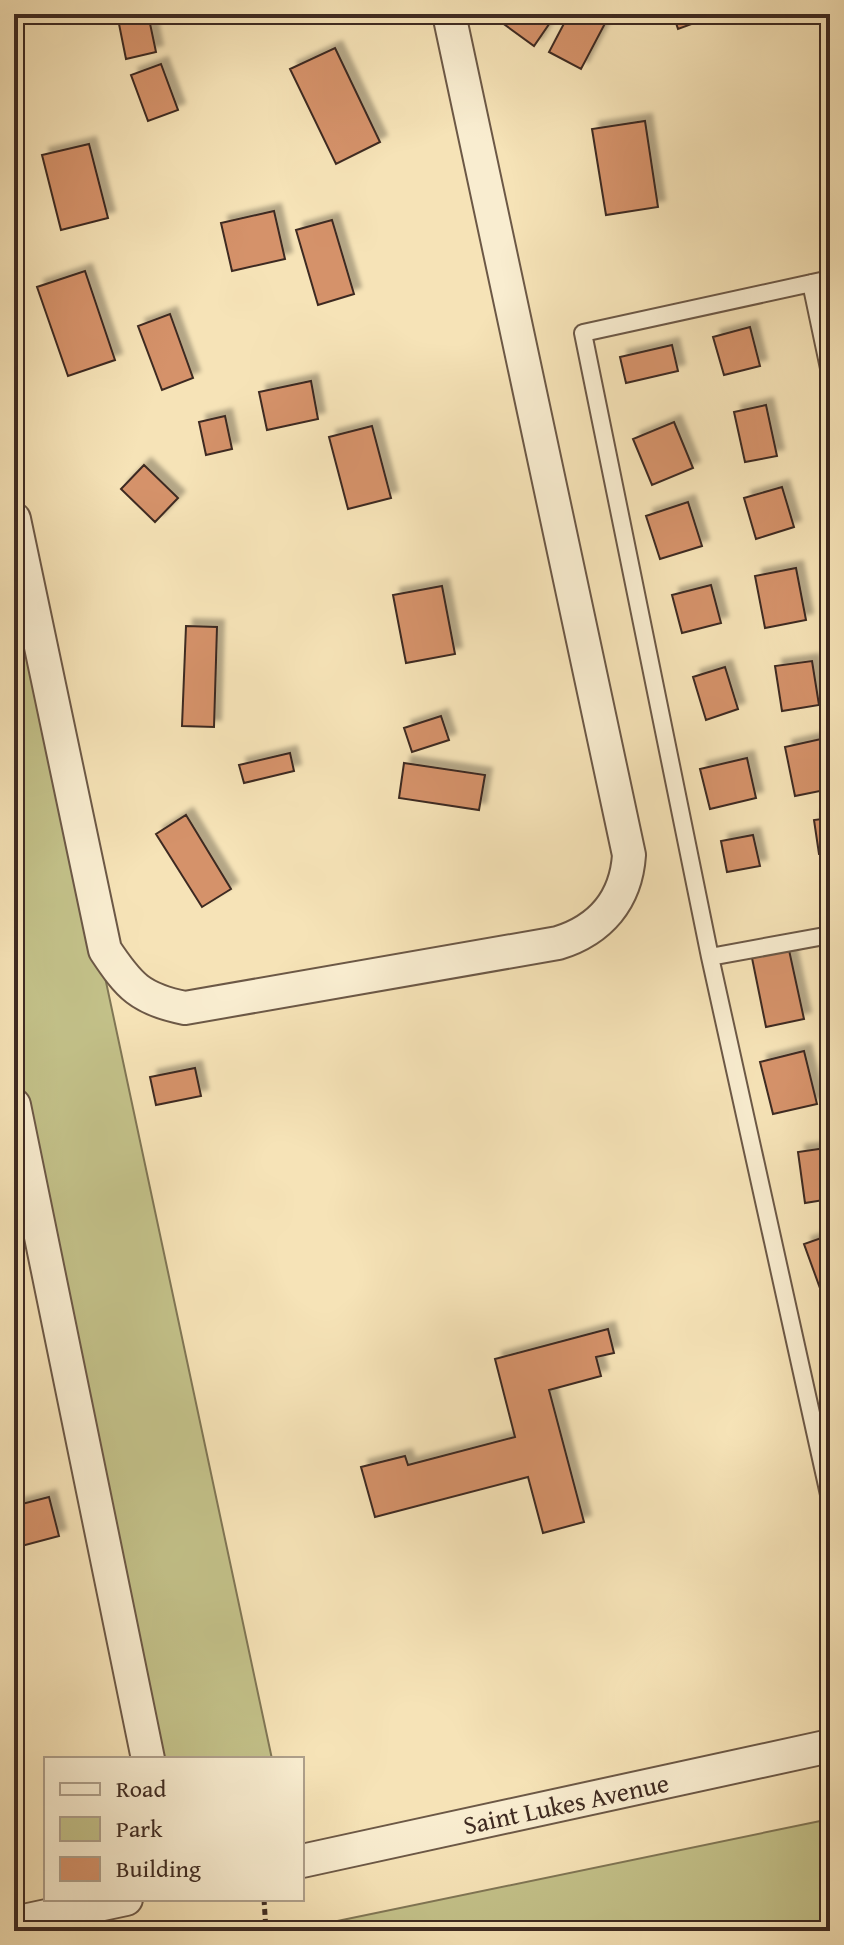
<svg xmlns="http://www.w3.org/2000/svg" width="844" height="1945" font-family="'Gentium Book Plus',serif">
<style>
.green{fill:#c3c189;stroke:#807655;stroke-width:2}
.building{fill:#d5926a;stroke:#3e2a21;stroke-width:2;filter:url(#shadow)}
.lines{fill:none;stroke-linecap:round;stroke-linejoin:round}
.service-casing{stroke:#6c5846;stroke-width:20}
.minor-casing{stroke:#6c5846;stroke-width:36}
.path{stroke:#3e2a21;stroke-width:5;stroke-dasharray:6 4;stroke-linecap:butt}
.service{stroke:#f9edd0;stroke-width:16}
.minor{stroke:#f9edd0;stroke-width:32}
.labels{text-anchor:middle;stroke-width:6;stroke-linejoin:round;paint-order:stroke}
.street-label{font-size:26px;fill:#3e2a21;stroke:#f9edd0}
</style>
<defs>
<filter id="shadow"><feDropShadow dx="7" dy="-7" stdDeviation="2" flood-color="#0004"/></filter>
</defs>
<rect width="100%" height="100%" fill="#f6e3b7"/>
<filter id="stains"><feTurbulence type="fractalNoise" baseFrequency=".0025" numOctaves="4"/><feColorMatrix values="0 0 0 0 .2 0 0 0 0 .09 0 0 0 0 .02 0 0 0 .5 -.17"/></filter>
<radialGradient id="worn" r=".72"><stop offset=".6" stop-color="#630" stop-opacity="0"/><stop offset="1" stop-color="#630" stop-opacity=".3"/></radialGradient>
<path class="green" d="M14 551 272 1759H158L14 1060Z
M830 1819V1931H289Z"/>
<path class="building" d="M117 14H148L156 52 126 59Z
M496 14H556L534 46 494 17Z
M569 14H610L581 69 549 52Z
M673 14H710L711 17 678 29Z
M335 48 380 142 336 164 290 69Z
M161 64 178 110 148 121 131 75Z
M645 121 658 207 606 215 592 129Z
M89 144 108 218 61 230 42 155Z
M274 211 285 259 232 271 221 223Z
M332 220 354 294 318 305 296 230Z
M85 271 115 360 68 376 37 287Z
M170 314 193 378 162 390 138 326Z
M750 327 760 366 724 375 713 337Z
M672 345 678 371 626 383 620 357Z
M311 381 318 419 267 430 259 392Z
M766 405 777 456 745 462 734 412Z
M225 416 232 449 206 455 199 422Z
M674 422 693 468 652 485 633 439Z
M372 426 391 498 348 509 329 437Z
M144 465 178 498 155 522 121 489Z
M782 487 794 527 756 539 744 498Z
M688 502 702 546 660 559 646 516Z
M796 568 806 620 765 628 755 576Z
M711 585 721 623 682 633 672 595Z
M442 586 455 654 406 663 393 595Z
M186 626 217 627 214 727 182 726Z
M812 661 819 705 782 711 775 666Z
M725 667 738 709 706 720 693 677Z
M441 716 449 740 412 752 404 728Z
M830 737V789L795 796 785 747Z
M290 753 294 771 244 783 239 765Z
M747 758 756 798 710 809 700 769Z
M404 763 485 775 479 810 399 798Z
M186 815 231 889 202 907 156 834Z
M830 818V853L819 854 814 820Z
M753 835 760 866 727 872 721 841Z
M789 950 804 1019 766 1027 752 958Z
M804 1051 817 1104 773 1114 760 1062Z
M195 1068 201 1096 156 1105 150 1077Z
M826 1148 830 1199 805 1203 798 1152Z
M830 1235V1288L821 1291 804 1244Z
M608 1329 614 1353 596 1357 601 1376 549 1390 584 1522 543 1533 528 1477 375 1517 361 1467 405 1456 408 1465 515 1437 495 1359Z
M830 1337V1360L828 1361 821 1340Z
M49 1497 59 1536 14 1548V1506Z"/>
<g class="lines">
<defs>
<path id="service" d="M830 279 583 333 710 957 830 1499
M811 283 830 373
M710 957 830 935"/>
<path id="minor" d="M14 519 105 950C129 986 140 999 185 1008L558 943C600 930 626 900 629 855L449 14
M14 1105 148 1759
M302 1861 830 1746
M14 1923 126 1899"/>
</defs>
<use href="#service" class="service-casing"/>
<use href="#minor" class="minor-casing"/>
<path class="path" d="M264 1899 266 1931"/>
<use href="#service" class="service"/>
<use href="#minor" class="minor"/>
</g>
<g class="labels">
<g class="street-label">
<text transform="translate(566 1804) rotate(-12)" y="9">Saint Lukes Avenue</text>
</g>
</g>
<rect width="844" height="1945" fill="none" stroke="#f6e3b7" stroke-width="48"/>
<rect x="16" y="16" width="812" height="1913" fill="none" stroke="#3e2a21" stroke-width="4"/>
<rect x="24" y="24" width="796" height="1897" fill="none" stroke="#3e2a21" stroke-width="2"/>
<rect x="44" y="1757" width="260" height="144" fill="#f9edd0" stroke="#ae9f8a" stroke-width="2"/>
<rect x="60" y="1783" width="40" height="12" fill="#f9edd0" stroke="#ae9f8a" stroke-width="2"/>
<text x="116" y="1797" font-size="24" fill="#3e2a21">Road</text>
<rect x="60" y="1817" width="40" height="24" fill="#c3c189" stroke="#ae9f8a" stroke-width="2"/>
<text x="116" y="1837" font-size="24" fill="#3e2a21">Park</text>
<rect x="60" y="1857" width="40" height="24" fill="#d5926a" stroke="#ae9f8a" stroke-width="2"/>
<text x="116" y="1877" font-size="24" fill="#3e2a21">Building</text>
<rect width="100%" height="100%" filter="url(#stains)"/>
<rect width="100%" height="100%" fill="url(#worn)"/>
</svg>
